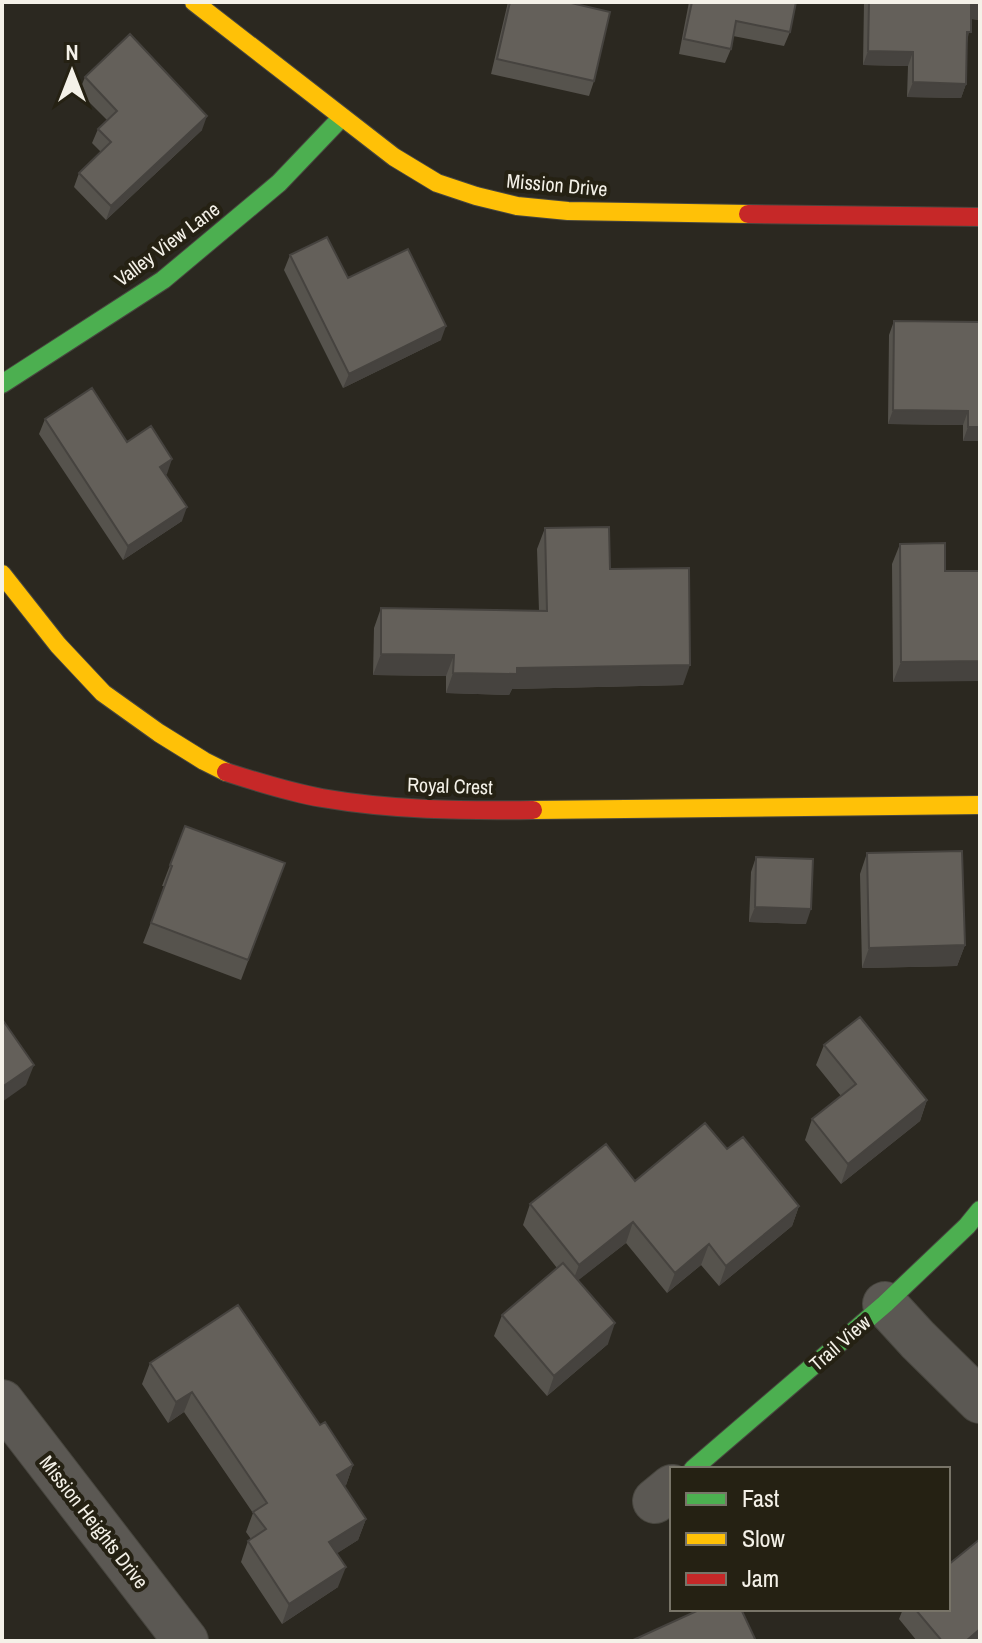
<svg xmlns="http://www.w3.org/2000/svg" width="982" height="1643" font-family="'Archivo Narrow',sans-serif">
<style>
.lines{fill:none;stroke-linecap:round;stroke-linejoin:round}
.street-casing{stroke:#48463f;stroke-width:46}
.fast-casing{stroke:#48463f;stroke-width:20}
.slow-casing{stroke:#48463f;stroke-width:20}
.jam-casing{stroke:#48463f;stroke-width:20}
.street{stroke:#5b5853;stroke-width:44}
.fast{stroke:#4caf50;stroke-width:18}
.slow{stroke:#ffc107;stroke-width:18}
.jam{stroke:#c62828;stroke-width:18}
.wall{fill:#56534d}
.shaded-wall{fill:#46433f}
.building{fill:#64605a;stroke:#46433f;stroke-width:2}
.labels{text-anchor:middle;stroke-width:8;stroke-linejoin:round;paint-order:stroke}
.street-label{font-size:20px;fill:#f4f1e8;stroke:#252113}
</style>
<rect width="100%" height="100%" fill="#2b2820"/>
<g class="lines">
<defs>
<path id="street" d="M885 1304 918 1340 980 1401
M2 1402 186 1641
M655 1501 672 1487"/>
<path id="fast" d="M2 384 163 280 279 183 342 117
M693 1469 885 1304 967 1226 980 1210"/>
<path id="slow" d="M194 2 394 157 437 183 476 196 517 206 568 211 748 214
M2 574 58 645 103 693 159 733 204 761 226 772
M533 810 980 805"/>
<path id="jam" d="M748 214 980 217
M226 772C257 782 289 792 322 798 391 810 462 811 533 810"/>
</defs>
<use href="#street" class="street-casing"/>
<use href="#fast" class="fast-casing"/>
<use href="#slow" class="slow-casing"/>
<use href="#jam" class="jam-casing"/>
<use href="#street" class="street"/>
<use href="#fast" class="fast"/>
<use href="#slow" class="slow"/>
<use href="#jam" class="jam"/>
</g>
<path class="wall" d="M508 2H567L594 81 589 96 491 74Z
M689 2H796L790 32 784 46 733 36 731 49 725 63 679 54Z
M864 2H980V20L971 19 967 43 966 84 961 98 907 97 908 66 863 65Z
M85 77 202 130 106 220 74 187 79 173 101 152 92 143 98 129 107 120 79 92Z
M290 255 348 278 441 340 343 388 284 270Z
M894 321 980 322V441H963V425L888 424 889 335Z
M45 419 167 474 165 475 182 521 123 560 39 434Z
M545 528 610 569 683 685 512 689 509 695 446 693V676L373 675 374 628 381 608 539 611 537 549Z
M900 544 979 589 893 682 892 564Z
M185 826 285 863 241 980 143 943 165 886H162Z
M867 853 965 945 957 966 862 968 860 874Z
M756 857 806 924 749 922 751 872Z
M824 1045 927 1100 920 1121 841 1184 805 1140 812 1119 841 1096 816 1065Z
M727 1149 799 1206 792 1226 719 1286 701 1265 667 1293 626 1243 578 1280 608 1344 547 1396 494 1336 502 1315 557 1268 523 1225 530 1204 635 1181Z
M150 1363 320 1425 353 1465 346 1485 344 1486 366 1519 358 1540 337 1553 338 1587 282 1624 241 1562 248 1541 251 1539 246 1532 253 1513 184 1412 168 1423 142 1384Z
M903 1609H948L980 1641H917L899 1619Z"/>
<path class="shaded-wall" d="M971 4 980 5V20L966 18Z
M868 51 913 52 908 66 863 65Z
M913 82 966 84 961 98 907 97Z
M207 116 202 130 106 220 111 206Z
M446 326 441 340 343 388 349 374Z
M893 410 968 411 963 425 888 424Z
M968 427H980V441H963Z
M172 459 167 474 155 481 160 467Z
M187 507 182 521 123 560 128 546Z
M381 654 454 655 446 676 373 675Z
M980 661V681L893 682 901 662Z
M690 665 683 685 512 689 509 695 446 693 453 673 517 668Z
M755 907 811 909 806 924 749 922Z
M965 945 957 966 862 968 869 948Z
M34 1065 26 1085 2 1102V1087Z
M927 1100 920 1121 841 1184 848 1164Z
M799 1206 792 1226 719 1286 726 1266Z
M633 1222 626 1243 571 1286 579 1265Z
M709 1244 701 1265 667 1293 675 1273Z
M615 1323 608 1344 547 1396 554 1376Z
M192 1392 184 1412 168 1423 176 1402Z
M353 1465 346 1485 329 1496 337 1475Z
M366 1519 358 1540 322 1563 329 1542Z
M346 1567 338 1587 282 1624 289 1604Z
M980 1629V1641H966Z"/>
<path class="building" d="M510 2H567L610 12 594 81 497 59Z
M692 2H796L790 32 736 21 731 49 684 39Z
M869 2H980V5L971 4V32H967L966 84 913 82V52L868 51Z
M130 34 207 116 111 206 79 173 111 142 98 129 117 111 85 77Z
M327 237 348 278 408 249 446 326 349 374 290 255Z
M894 321 980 322V427H968V411L893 410Z
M92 388 127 442 151 426 172 459 160 467 187 507 128 546 45 419Z
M609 527 610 569 689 568 690 665 517 668V674L453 673 454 655 381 654V608L547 611 545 528Z
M945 543V571H979L980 661 901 662 900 544Z
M185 826 285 863 248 960 151 923 172 866 170 865Z
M962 851 965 945 869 948 867 853Z
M756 857 813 859 811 909 755 907Z
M860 1017 927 1100 848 1164 812 1119 856 1084 824 1045Z
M2 1019 34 1065 2 1087Z
M705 1123 727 1149 743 1137 799 1206 726 1266 709 1244 675 1273 633 1222 579 1265 530 1204 606 1144 635 1181Z
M563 1263 615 1323 554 1376 502 1315Z
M238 1305 320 1425 325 1422 353 1465 337 1475 366 1519 329 1542 346 1567 289 1604 248 1541 266 1529 253 1512 267 1503 192 1392 176 1402 150 1363Z
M980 1539V1629L966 1641H942L915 1609H948V1565Z
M701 1609H741L756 1641H631Z"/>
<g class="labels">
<g class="street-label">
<text transform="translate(557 185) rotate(5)" y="7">Mission Drive</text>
<text transform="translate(167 244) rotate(-37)" y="7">Valley View Lane</text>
<text transform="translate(450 786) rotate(2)" y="7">Royal Crest</text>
<text transform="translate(840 1343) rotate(-41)" y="7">Trail View</text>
<text transform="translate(94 1522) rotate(52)" y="7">Mission Heights Drive</text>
</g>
</g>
<rect width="982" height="1643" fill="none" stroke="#f4f1e8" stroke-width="8"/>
<rect x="670" y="1467" width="280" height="144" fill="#252113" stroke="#787468" stroke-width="2"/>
<rect x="686" y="1493" width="40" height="12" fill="#4caf50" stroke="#787468" stroke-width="2"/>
<text x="742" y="1507" font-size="24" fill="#f4f1e8">Fast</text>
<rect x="686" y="1533" width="40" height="12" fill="#ffc107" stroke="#787468" stroke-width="2"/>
<text x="742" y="1547" font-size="24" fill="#f4f1e8">Slow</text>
<rect x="686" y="1573" width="40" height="12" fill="#c62828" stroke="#787468" stroke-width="2"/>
<text x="742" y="1587" font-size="24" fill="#f4f1e8">Jam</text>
<g transform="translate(72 72)" stroke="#252113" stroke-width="6" paint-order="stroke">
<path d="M0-6L14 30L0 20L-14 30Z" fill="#f4f1e8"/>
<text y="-12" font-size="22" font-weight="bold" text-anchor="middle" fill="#f4f1e8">N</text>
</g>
</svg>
